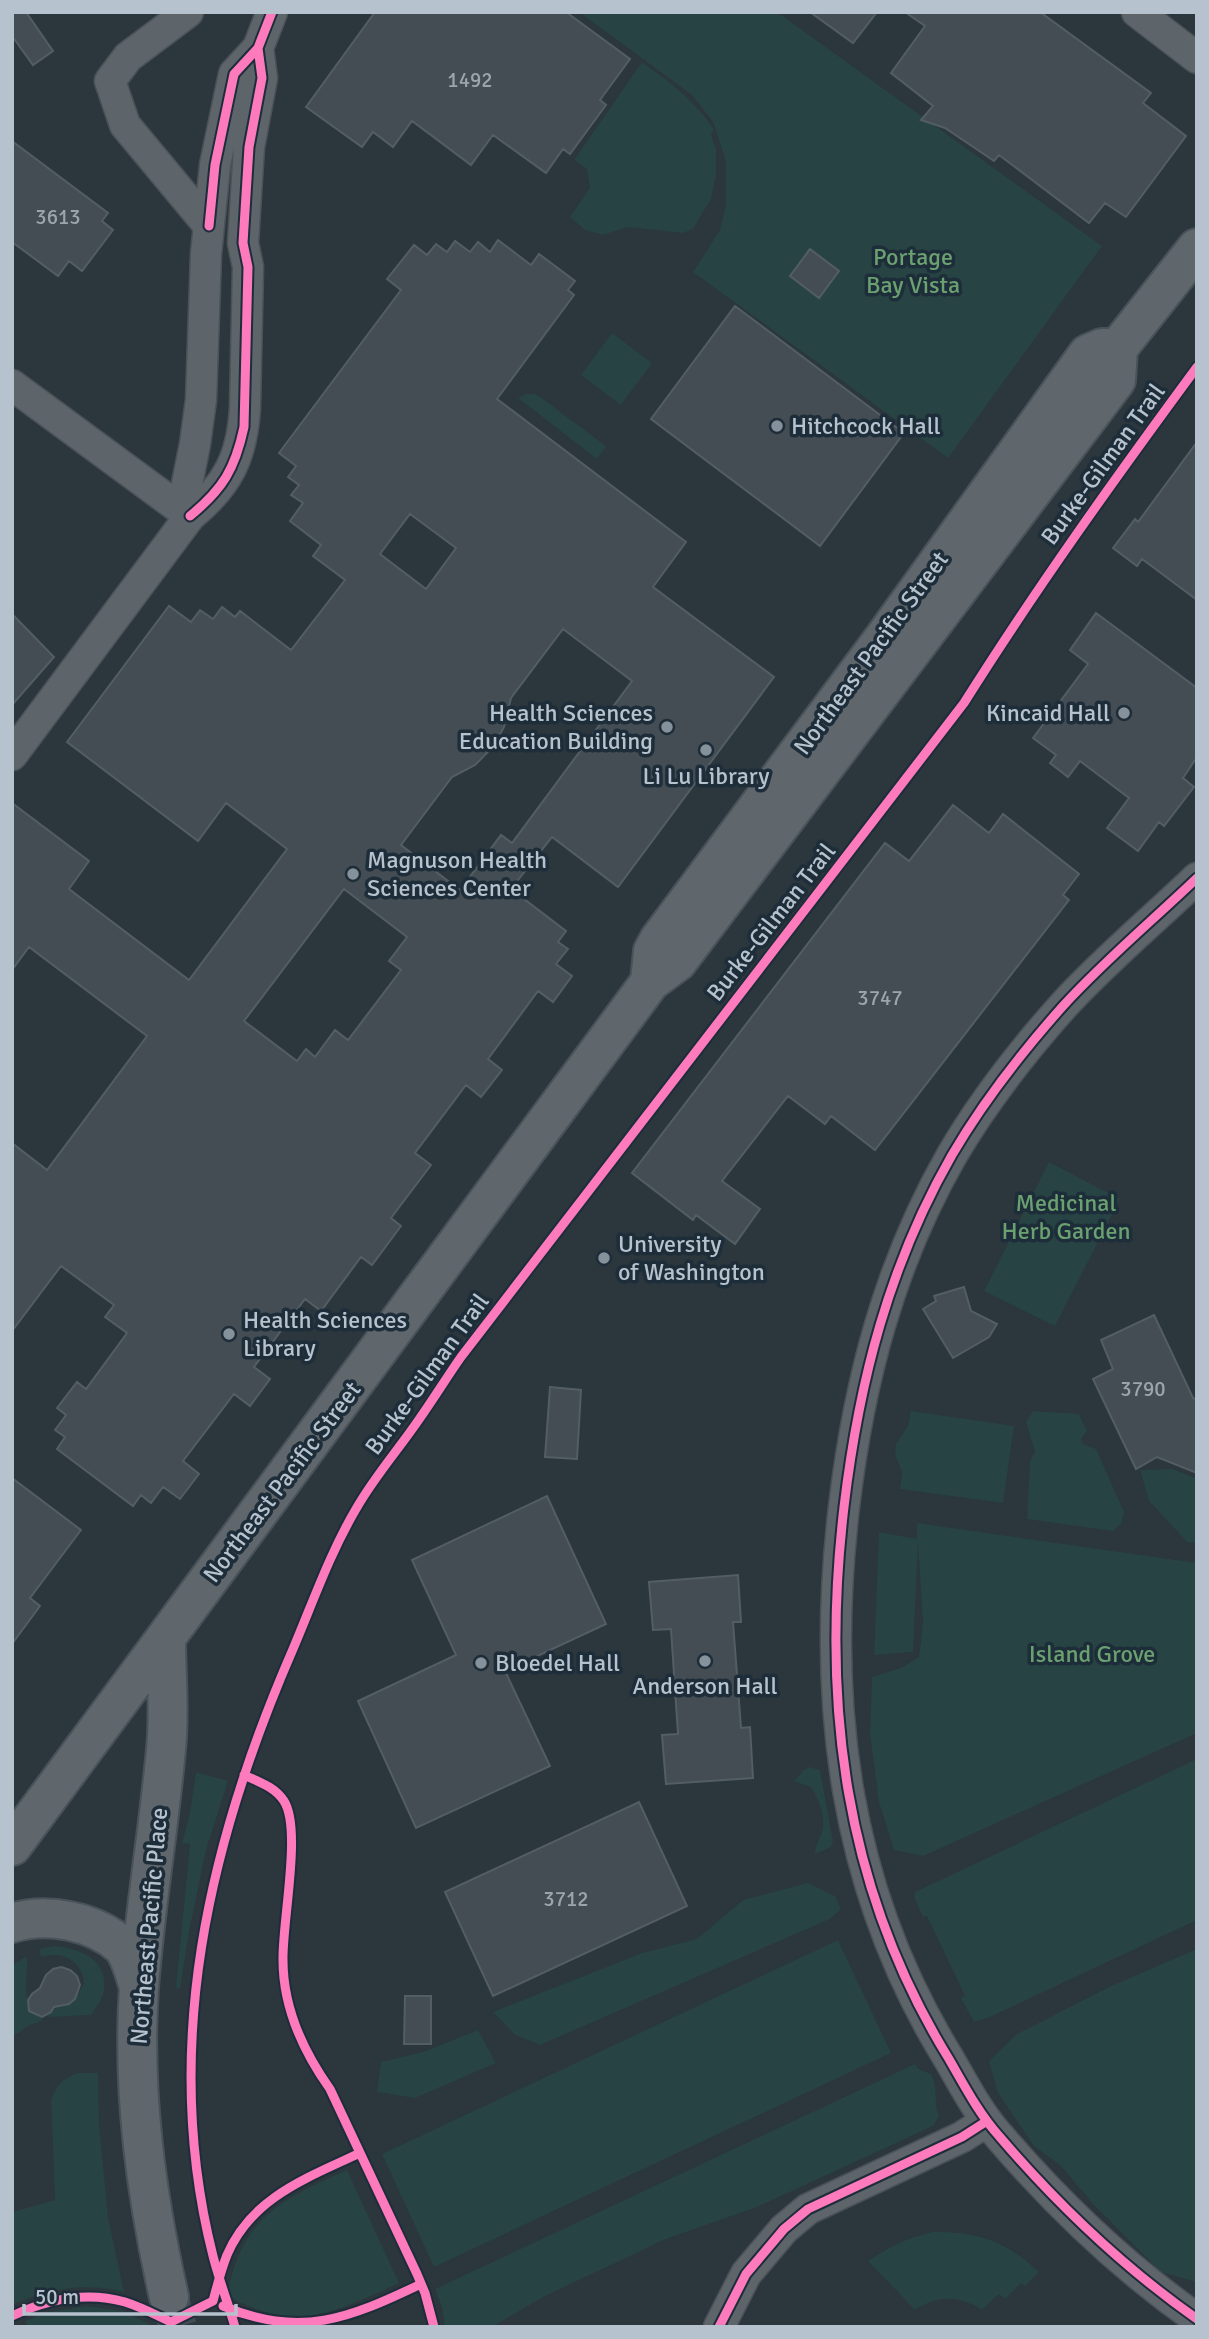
<svg xmlns="http://www.w3.org/2000/svg" width="1209" height="2339" font-family="Signika,sans-serif">
<style>
.green{fill:#274343}
.building{fill:#444d53;stroke:#535d64;stroke-width:2;fill-rule:evenodd}
.lines{fill:none;stroke-linecap:round;stroke-linejoin:round}
.major-tunnel{stroke:#404b53;stroke-width:38;stroke-dasharray:38 19;stroke-linecap:butt}
.minor-casing{stroke:#4a5157;stroke-width:33}
.major-casing{stroke:#495259;stroke-width:42}
.minor{stroke:#5d646a;stroke-width:30}
.major{stroke:#5f666c;stroke-width:38}
.cycleway-casing{stroke:#1d2d39;stroke-width:13}
.cycleway{stroke:#fd7abc;stroke-width:9}
.poi-dot{fill:#85919b;stroke:#1d2d39;stroke-width:2.5}
.labels{text-anchor:middle;stroke-width:7;stroke-linejoin:round;paint-order:stroke}
.number-label{font-size:21px;fill:#9aa5ae}
.park-label{font-size:24px;fill:#6ba070;stroke:#1d2d39}
.poi-label{font-size:24px;fill:#b6c2cd;stroke:#1d2d39;text-anchor:start}
.street-label{font-size:24px;fill:#b6c2cd;stroke:#1d2d39}
</style>
<rect width="100%" height="100%" fill="#2b363d"/>
<path class="green" d="M579 12H777L1102 246 948 458 693 272 720 230 726 204V161L713 122 692 95Z
M642 62C671 83 693 99 714 129L711 135 716 149V176L711 199 693 229 683 233 628 227 603 235 585 230 570 217 590 188 587 169 574 160Z
M612 333 652 363 621 405 581 375Z
M526 394H535L543 399 606 446 597 459 518 398Z
M1049 1162 1120 1199 1055 1326 984 1291Z
M911 1411 1014 1426 1003 1503 900 1489 902 1472 895 1455 896 1444 908 1426Z
M1033 1411 1079 1414 1087 1431 1081 1439 1083 1444 1096 1449 1124 1512 1121 1524 1113 1531 1027 1519 1030 1461 1035 1452 1026 1422Z
M1173 1469 1197 1479V1543L1187 1542 1149 1501 1140 1470Z
M917 1523 1197 1563V1733L923 1856 894 1850 879 1802 870 1733 872 1677 901 1668 919 1657 923 1622 918 1543 913 1652 874 1655 879 1532 917 1539Z
M1197 1759V1920L990 2017 974 2022 961 1998 965 1996 927 1916 923 1917 914 1897 915 1892Z
M809 1767 820 1770 833 1841 831 1847 815 1854C815 1846 819 1840 822 1832 826 1816 819 1800 811 1787L794 1781 804 1770Z
M196 1772 228 1781 206 1850 189 1932 180 1989 176 1987 190 1844 182 1843 190 1813Z
M808 1883 835 1896 841 1909 830 1919 540 2045 515 2035 493 2012 642 1953 697 1939 743 1900Z
M838 1940 891 2053 434 2267 382 2154Z
M55 1946C83 1949 111 1961 103 1995 101 2002 94 2009 91 2015L48 2017 47 2014C59 2004 58 2009 69 2004 78 2000 78 1990 84 1984 83 1961 62 1950 41 1957L39 1949Z
M1197 1949V2282L1161 2272 1094 2205 1060 2165 1034 2146 998 2093 989 2061 1017 2034 1111 1986Z
M27 1956C29 1974 18 2008 41 2016L42 2021 30 2025 12 2037V1965Z
M478 2030 496 2063 415 2098 377 2092 381 2062 423 2052Z
M915 2064 918 2069 931 2074C939 2088 933 2102 939 2116L933 2126 757 2207 666 2239 545 2296 492 2327H445L442 2307 435 2289Z
M78 2073H98L99 2123 108 2217 124 2292C85 2282 48 2289 12 2305V2212L55 2200 51 2100C56 2085 63 2078 78 2073Z
M347 2170 399 2283C334 2313 296 2333 227 2296 241 2218 280 2200 347 2170Z
M932 2232C978 2231 1006 2241 1039 2272L1025 2286 1021 2283 1005 2299 999 2294 982 2310C959 2295 938 2295 915 2310L868 2261C889 2247 907 2238 932 2232Z
M86 2306 123 2311 155 2327H28L25 2321 48 2312Z"/>
<path class="building" d="M12 12H26L53 51 33 65 12 36Z
M375 12H566L630 59 600 100 606 105 570 154 563 149 546 173 493 135 471 165 412 121 393 147 373 132 362 147 306 107Z
M810 12H877L853 43Z
M905 12H1040L1151 93 1143 103 1186 136 1126 217 1105 203 1089 223 999 155 994 161 945 128 921 120 933 106 891 73 925 26Z
M12 141 108 213 102 221 113 230 82 271 69 261 58 276 12 242Z
M498 240 531 265 539 254 575 281 568 290 574 295 497 399 686 542 653 587 774 677 618 887 552 837 511 889 566 931 558 942 568 949 556 964 572 976 553 1002 538 991 488 1059 502 1070 481 1097 466 1085 415 1153 431 1165 391 1218 401 1226 372 1265 361 1257 321 1311 305 1299 254 1367 270 1379 250 1406 234 1394 183 1461 199 1474 180 1499 163 1487 151 1503 141 1495 133 1506 57 1449 65 1437 55 1430 66 1415 57 1408 77 1382 86 1389 127 1333 105 1317 114 1305 61 1266 12 1331V1143L47 1170 147 1036 29 947 12 970V803L89 861 69 889 189 980 287 849 226 803 198 841 67 742 169 606 191 622 200 610 213 619 222 607 235 617 240 611 291 650 345 580 313 556 321 545 290 521 303 503 291 495 299 485 288 477 296 466 279 453 401 290 387 279 414 245 427 255 436 244 447 252 455 241 470 252 478 242 490 252ZM410 514 456 548 426 589 380 554ZM563 629 632 681 512 843 501 835 460 890 401 845 452 777 475 765 494 746 504 727 511 698ZM344 889 407 937 389 961 401 970 348 1040 335 1030 315 1057 306 1049 297 1061 244 1021Z
M810 249 839 271 819 298 790 276Z
M735 306 904 433 820 546 651 419Z
M1197 442V600L1142 559 1137 566 1113 548 1135 519 1138 522Z
M1096 613 1197 688V757L1183 778 1194 787 1164 826 1159 822 1138 851 1107 828 1129 798 1080 761 1068 777 1050 763 1056 755 1033 738 1088 664 1070 650Z
M12 614 54 657 12 705Z
M953 805 989 833 1003 814 1079 874 1063 895 1069 900 875 1150 831 1116 825 1124 788 1096 722 1181 760 1209 735 1244 696 1215 693 1220 632 1173 885 843 909 861Z
M964 1287 971 1311 997 1324 989 1337 953 1358 923 1309 936 1301 934 1296Z
M1154 1315 1193 1398 1197 1400V1473L1157 1457 1136 1469 1093 1379 1113 1369 1101 1340Z
M550 1387 581 1390 577 1459 545 1457Z
M12 1478 81 1530 30 1598 40 1606 12 1644Z
M547 1496 606 1624 505 1671 550 1766 416 1828 358 1701 456 1655 412 1560Z
M738 1575 741 1622H733L741 1728 750 1727 753 1778 666 1784 662 1735 678 1734 671 1629 653 1630 649 1582Z
M639 1802 687 1906 493 1996 445 1892Z
M61 1967 70 1970 77 1976 80 1985 75 1999 69 2004 54 2007 51 2012 42 2017 29 2011 28 2000 32 1994 40 1988 46 1975 53 1969Z
M405 1996H431V2044H404Z"/>
<g class="lines">
<path class="major-tunnel" d="M169 2297 178 2327"/>
<defs>
<path id="minor" d="M188 12 128 57 110 81 125 125 209 226
M1137 12 1197 58
M12 385 190 516
M190 516 186 489 195 444 201 400 206 254 215 165 234 74 258 48 272 12
M12 755 190 516C228 485 242 457 245 408L248 267 243 243 249 147 262 78 258 48
M1197 878C1152 921 1104 961 1063 1006 1022 1052 983 1102 952 1155 889 1265 859 1381 844 1507 821 1702 844 1889 949 2059 964 2085 979 2114 999 2136 1058 2205 1123 2267 1197 2319
M719 2327 746 2274 784 2229 808 2209 962 2137 987 2121"/>
<path id="major" d="M650 982 653 951 659 940 884 638 1088 354 1102 348H1118
M166 1638C166 1674 170 1713 166 1749 159 1828 145 1907 139 1987 132 2092 146 2195 169 2297
M12 1846 650 982 677 962 1116 380 1118 348 1197 248
M12 1923C47 1912 94 1921 122 1946 130 1955 135 1975 139 1987"/>
</defs>
<use href="#minor" class="minor-casing"/>
<use href="#major" class="major-casing"/>
<use href="#minor" class="minor"/>
<use href="#major" class="major"/>
<defs>
<path id="cycleway" d="M209 226 215 165 234 74 258 48 272 12
M190 516C223 489 235 469 244 427L248 267 243 243 249 147 262 78 258 48
M1197 878C1152 921 1104 961 1063 1006 1022 1052 983 1102 952 1155 889 1265 859 1381 844 1507 821 1702 844 1889 949 2059 964 2085 979 2114 999 2136 1058 2205 1123 2267 1197 2319
M244 1775C259 1782 275 1787 284 1801 302 1829 282 1923 283 1960 283 2008 303 2051 330 2089L417 2274 425 2293 434 2327
M223 2306C300 2339 350 2318 421 2284
M12 2316C48 2299 86 2291 125 2302 141 2307 156 2315 171 2322L213 2301C217 2286 221 2270 227 2255 252 2197 307 2178 360 2153
M235 2327C228 2303 219 2280 213 2256 160 2047 209 1842 293 1649 313 1602 330 1553 356 1509 374 1477 399 1449 420 1418 434 1398 447 1377 461 1357L964 703C1037 587 1116 477 1197 367
M719 2327 746 2274 784 2229 808 2209 962 2137 987 2121"/>
</defs>
<use href="#cycleway" class="cycleway-casing"/>
<use href="#cycleway" class="cycleway"/>
</g>
<g class="poi-dot">
<circle cx="777" cy="426" r="7"/>
<circle cx="1124" cy="713" r="7"/>
<circle cx="667" cy="727" r="7"/>
<circle cx="706" cy="750" r="7"/>
<circle cx="353" cy="874" r="7"/>
<circle cx="604" cy="1258" r="7"/>
<circle cx="229" cy="1334" r="7"/>
<circle cx="705" cy="1661" r="7"/>
<circle cx="481" cy="1663" r="7"/>
</g>
<g class="labels">
<g class="number-label">
<text x="470" y="87">1492</text>
<text x="58" y="224">3613</text>
<text x="880" y="1005">3747</text>
<text x="1143" y="1396">3790</text>
<text x="566" y="1906">3712</text>
</g>
<g class="park-label">
<text x="913" y="265">Portage<tspan x="913" dy="28">Bay Vista</tspan></text>
<text x="1066" y="1211">Medicinal<tspan x="1066" dy="28">Herb Garden</tspan></text>
<text x="1092" y="1662">Island Grove</text>
</g>
<g class="poi-label">
<text x="791" y="434">Hitchcock Hall</text>
<text x="653" y="721" text-anchor="end">Health Sciences<tspan x="653" dy="28">Education Building</tspan></text>
<text x="1110" y="721" text-anchor="end">Kincaid Hall</text>
<text x="706" y="784" text-anchor="middle">Li Lu Library</text>
<text x="367" y="868">Magnuson Health<tspan x="367" dy="28">Sciences Center</tspan></text>
<text x="618" y="1252">University<tspan x="618" dy="28">of Washington</tspan></text>
<text x="243" y="1328">Health Sciences<tspan x="243" dy="28">Library</tspan></text>
<text x="495" y="1671">Bloedel Hall</text>
<text x="705" y="1694" text-anchor="middle">Anderson Hall</text>
</g>
<g class="street-label">
<text transform="translate(1103 464) rotate(-54)" y="8">Burke-Gilman Trail</text>
<text transform="translate(871 653) rotate(-54)" y="8">Northeast Pacific Street</text>
<text transform="translate(771 922) rotate(-52)" y="8">Burke-Gilman Trail</text>
<text transform="translate(427 1374) rotate(-54)" y="8">Burke-Gilman Trail</text>
<text transform="translate(282 1482) rotate(-53)" y="8">Northeast Pacific Street</text>
<text transform="translate(149 1926) rotate(-85)" y="8">Northeast Pacific Place</text>
</g>
</g>
<rect width="1209" height="2339" fill="none" stroke="#b6c2cd" stroke-width="28"/>
<path d="M24 2304v10h212v-10" fill="none" stroke="#b6c2cd" stroke-width="3.5"/>
<text x="35" y="2304" font-size="21" fill="#b6c2cd" stroke="#1d2d39" stroke-width="5" paint-order="stroke">50 m</text>
</svg>
